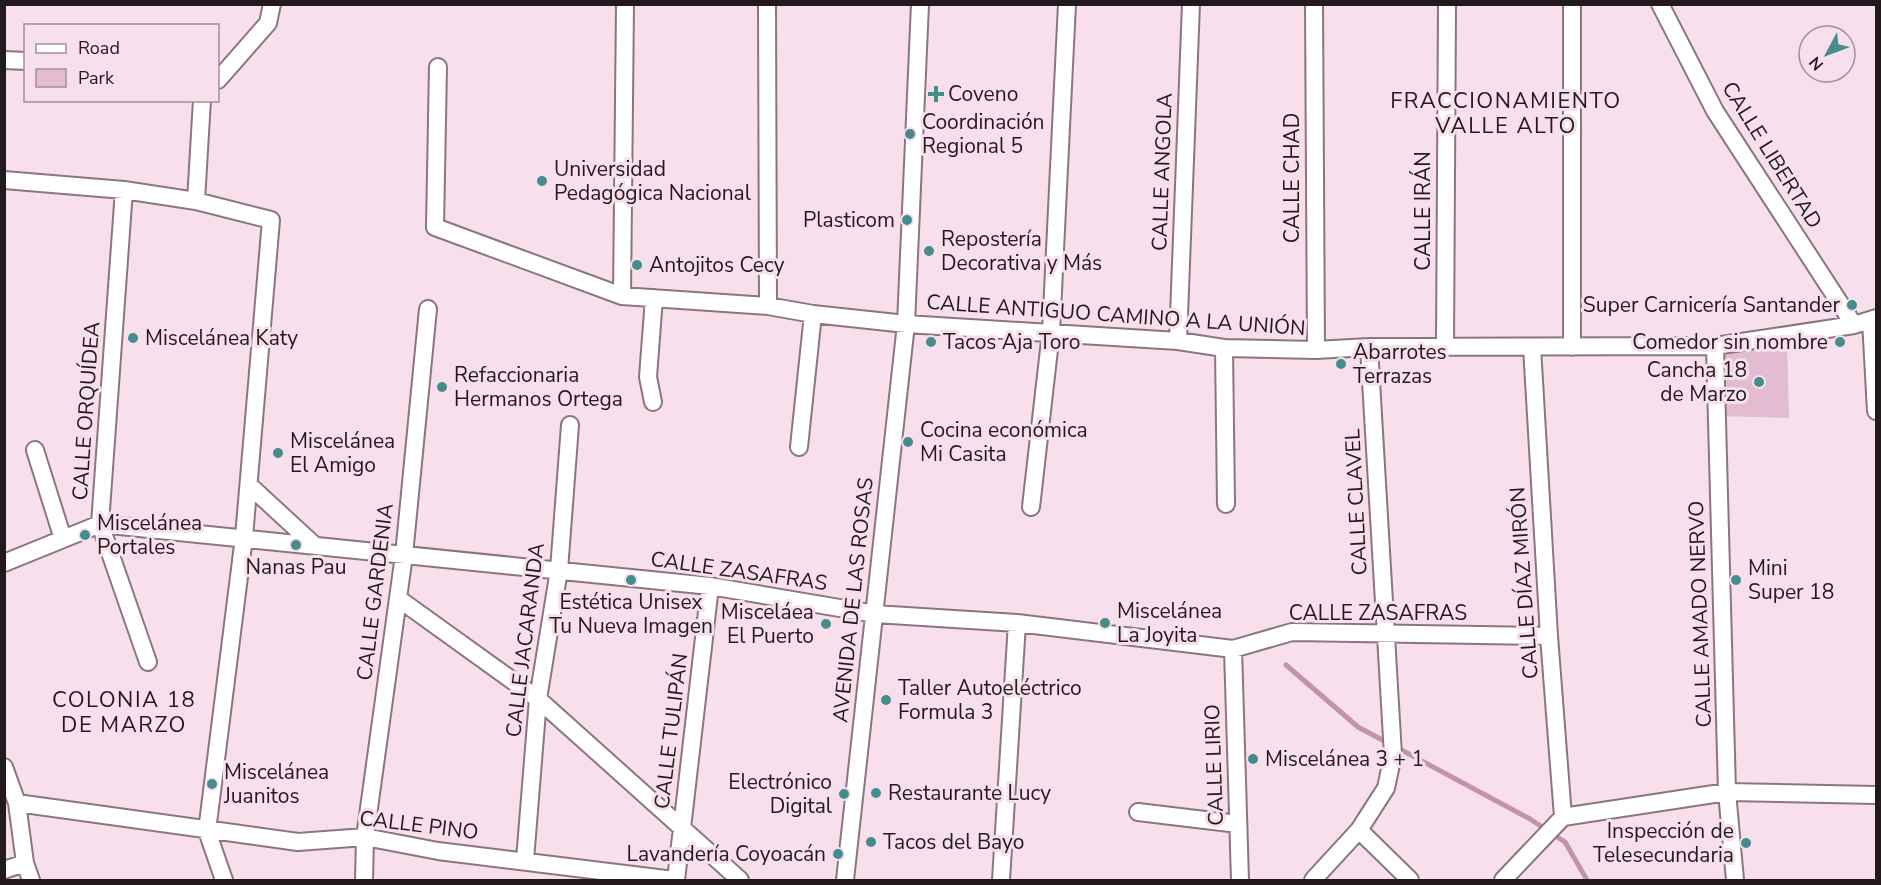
<svg xmlns="http://www.w3.org/2000/svg" width="1881" height="885" font-family="'Nunito Sans',sans-serif">
<style>
.green{fill:#e4bcd1}
.lines{fill:none;stroke-linecap:round;stroke-linejoin:round}
.stream{stroke:#c194ac;stroke-width:5}
.minor-casing{stroke:#8b7680;stroke-width:20}
.minor{stroke:#fff;stroke-width:16}
.poi-dot{fill:#458d8d;stroke:#f7dfeb;stroke-width:2}
.labels{text-anchor:middle;stroke-width:6;stroke-linejoin:round;paint-order:stroke}
.poi-label{font-size:21px;fill:#221a1e;stroke:#f7dfeb;text-anchor:start}
.street-label{font-size:21px;fill:#221a1e;stroke:#f7dfeb}
.neighbourhood-label{font-size:22px;letter-spacing:1.5px;fill:#221a1e;stroke:#f7dfeb}
</style>
<rect width="100%" height="100%" fill="#f7dfeb"/>
<path class="green" d="M1787 337 1789 418 1719 416 1716 347Z"/>
<g class="lines">
<path class="stream" d="M1286 665 1358 727 1388 743
M1396 747 1530 819 1565 842 1587 880"/>
<defs>
<path id="minor" d="M767 4 768 306
M1314 4 1316 350
M1572 4V347
M1660 4 1715 111 1854 325
M4 60 26 61
M438 67 435 227 622 296 768 306 813 314 906 324 1178 341 1224 348 1316 350 1369 347 1715 346 1854 325 1876 318
M218 80 268 23 272 4
M4 180 124 190 196 201 271 220 244 537 207 831 224 880
M124 190 100 524 148 662
M196 201 202 100
M622 296 625 4
M1871 320 1876 411
M1178 341 1191 4
M1715 346 1727 792 1735 880
M1445 347 1447 4
M1532 347 1549 636 1563 817
M1224 348 1226 504
M653 402 648 377 654 298
M799 447 813 314
M35 450 63 539
M249 485 313 544
M1031 507 1051 332 1067 4
M4 563 100 524 710 586 875 614 1017 623 1233 649 1292 632 1549 636
M399 599 538 699 740 880
M1233 649 1240 880
M4 767 17 803 25 863 31 880
M17 803 298 842 365 837 438 851 674 880
M1138 812 1238 824
M1563 817 1727 792 1876 795
M1359 830 1410 880
M525 860 538 699 559 570 570 425
M4 870 25 863
M364 880 365 837 404 555 428 309
M676 880 710 586
M845 880 906 324 920 4
M1001 880 1017 623
M1313 880 1359 830 1386 788 1393 755 1369 347
M1503 880 1563 817"/>
</defs>
<use href="#minor" class="minor-casing"/>
<use href="#minor" class="minor"/>
</g>
<g class="poi-dot">
<path d="M933 85h6v6h6v6h-6v6h-6v-6h-6v-6h6z"/>
<circle cx="910" cy="134" r="6"/>
<circle cx="542" cy="181" r="6"/>
<circle cx="907" cy="220" r="6"/>
<circle cx="929" cy="251" r="6"/>
<circle cx="637" cy="265" r="6"/>
<circle cx="1852" cy="305" r="6"/>
<circle cx="133" cy="338" r="6"/>
<circle cx="931" cy="342" r="6"/>
<circle cx="1840" cy="342" r="6"/>
<circle cx="1341" cy="364" r="6"/>
<circle cx="1759" cy="382" r="6"/>
<circle cx="442" cy="387" r="6"/>
<circle cx="908" cy="442" r="6"/>
<circle cx="278" cy="453" r="6"/>
<circle cx="85" cy="535" r="6"/>
<circle cx="296" cy="545" r="6"/>
<circle cx="631" cy="580" r="6"/>
<circle cx="1736" cy="580" r="6"/>
<circle cx="1105" cy="623" r="6"/>
<circle cx="826" cy="624" r="6"/>
<circle cx="886" cy="700" r="6"/>
<circle cx="1253" cy="759" r="6"/>
<circle cx="212" cy="784" r="6"/>
<circle cx="876" cy="793" r="6"/>
<circle cx="844" cy="794" r="6"/>
<circle cx="871" cy="842" r="6"/>
<circle cx="1746" cy="843" r="6"/>
<circle cx="838" cy="854" r="6"/>
</g>
<g class="labels">
<g class="poi-label">
<text x="948" y="101">Coveno</text>
<text x="922" y="129">Coordinación<tspan x="922" dy="24">Regional 5</tspan></text>
<text x="554" y="176">Universidad<tspan x="554" dy="24">Pedagógica Nacional</tspan></text>
<text x="895" y="227" text-anchor="end">Plasticom</text>
<text x="941" y="246">Repostería<tspan x="941" dy="24">Decorativa y Más</tspan></text>
<text x="649" y="272">Antojitos Cecy</text>
<text x="1840" y="312" text-anchor="end">Super Carnicería Santander</text>
<text x="145" y="345">Miscelánea Katy</text>
<text x="943" y="349">Tacos Aja Toro</text>
<text x="1828" y="349" text-anchor="end">Comedor sin nombre</text>
<text x="1353" y="359">Abarrotes<tspan x="1353" dy="24">Terrazas</tspan></text>
<text x="1747" y="377" text-anchor="end">Cancha 18<tspan x="1747" dy="24">de Marzo</tspan></text>
<text x="454" y="382">Refaccionaria<tspan x="454" dy="24">Hermanos Ortega</tspan></text>
<text x="920" y="437">Cocina económica<tspan x="920" dy="24">Mi Casita</tspan></text>
<text x="290" y="448">Miscelánea<tspan x="290" dy="24">El Amigo</tspan></text>
<text x="97" y="530">Miscelánea<tspan x="97" dy="24">Portales</tspan></text>
<text x="296" y="574" text-anchor="middle">Nanas Pau</text>
<text x="1748" y="575">Mini<tspan x="1748" dy="24">Super 18</tspan></text>
<text x="631" y="609" text-anchor="middle">Estética Unisex<tspan x="631" dy="24">Tu Nueva Imagen</tspan></text>
<text x="1117" y="618">Miscelánea<tspan x="1117" dy="24">La Joyita</tspan></text>
<text x="814" y="619" text-anchor="end">Misceláea<tspan x="814" dy="24">El Puerto</tspan></text>
<text x="898" y="695">Taller Autoeléctrico<tspan x="898" dy="24">Formula 3</tspan></text>
<text x="1265" y="766">Miscelánea 3 + 1</text>
<text x="224" y="779">Miscelánea<tspan x="224" dy="24">Juanitos</tspan></text>
<text x="832" y="789" text-anchor="end">Electrónico<tspan x="832" dy="24">Digital</tspan></text>
<text x="888" y="800">Restaurante Lucy</text>
<text x="1734" y="838" text-anchor="end">Inspección de<tspan x="1734" dy="24">Telesecundaria</tspan></text>
<text x="883" y="849">Tacos del Bayo</text>
<text x="826" y="861" text-anchor="end">Lavandería Coyoacán</text>
</g>
<g class="street-label">
<text transform="translate(1772 155) rotate(58)" y="7">CALLE LIBERTAD</text>
<text transform="translate(1162 172) rotate(-88)" y="7">CALLE ANGOLA</text>
<text transform="translate(1292 178) rotate(-90)" y="7">CALLE CHAD</text>
<text transform="translate(1423 211) rotate(-90)" y="7">CALLE IRÁN</text>
<text transform="translate(1116 315) rotate(4)" y="7">CALLE ANTIGUO CAMINO A LA UNIÓN</text>
<text transform="translate(86 411) rotate(-86)" y="7">CALLE ORQUÍDEA</text>
<text transform="translate(1356 502) rotate(-93)" y="7">CALLE CLAVEL</text>
<text transform="translate(739 571) rotate(8)" y="7">CALLE ZASAFRAS</text>
<text transform="translate(1524 583) rotate(-94)" y="7">CALLE DÍAZ MIRÓN</text>
<text transform="translate(375 592) rotate(-83)" y="7">CALLE GARDENIA</text>
<text transform="translate(853 600) rotate(-84)" y="7">AVENIDA DE LAS ROSAS</text>
<text x="1378" y="620">CALLE ZASAFRAS</text>
<text transform="translate(1700 614) rotate(-92)" y="7">CALLE AMADO NERVO</text>
<text transform="translate(525 640) rotate(-83)" y="7">CALLE JACARANDA</text>
<text transform="translate(671 731) rotate(-83)" y="7">CALLE TULIPÁN</text>
<text transform="translate(1214 765) rotate(-92)" y="7">CALLE LIRIO</text>
<text transform="translate(419 825) rotate(7)" y="7">CALLE PINO</text>
</g>
<g class="neighbourhood-label">
<text x="1506" y="108">FRACCIONAMIENTO<tspan x="1506" dy="25">VALLE ALTO</tspan></text>
<text x="124" y="707">COLONIA 18<tspan x="124" dy="25">DE MARZO</tspan></text>
</g>
</g>
<rect width="1881" height="885" fill="none" stroke="#221a1e" stroke-width="12"/>
<rect x="24" y="24" width="195" height="78" fill="#f7dfeb" stroke="#a29099" stroke-width="1.5"/>
<rect x="36" y="44" width="30" height="9" fill="#ffffff" stroke="#a29099" stroke-width="1.5"/>
<text x="78" y="54" font-size="18" fill="#221a1e">Road</text>
<rect x="36" y="69" width="30" height="18" fill="#e4bcd1" stroke="#a29099" stroke-width="1.5"/>
<text x="78" y="84" font-size="18" fill="#221a1e">Park</text>
<g transform="translate(1827 54) rotate(229)"><circle r="28" fill="#f7dfeb" stroke="#a29099" stroke-width="1.5"/>
<path d="M0-4.5L10 22L0 15L-10 22Z" fill="#458d8d"/>
<text y="-9" font-size="16" font-weight="bold" text-anchor="middle" fill="#221a1e">N</text>
</g>
</svg>
